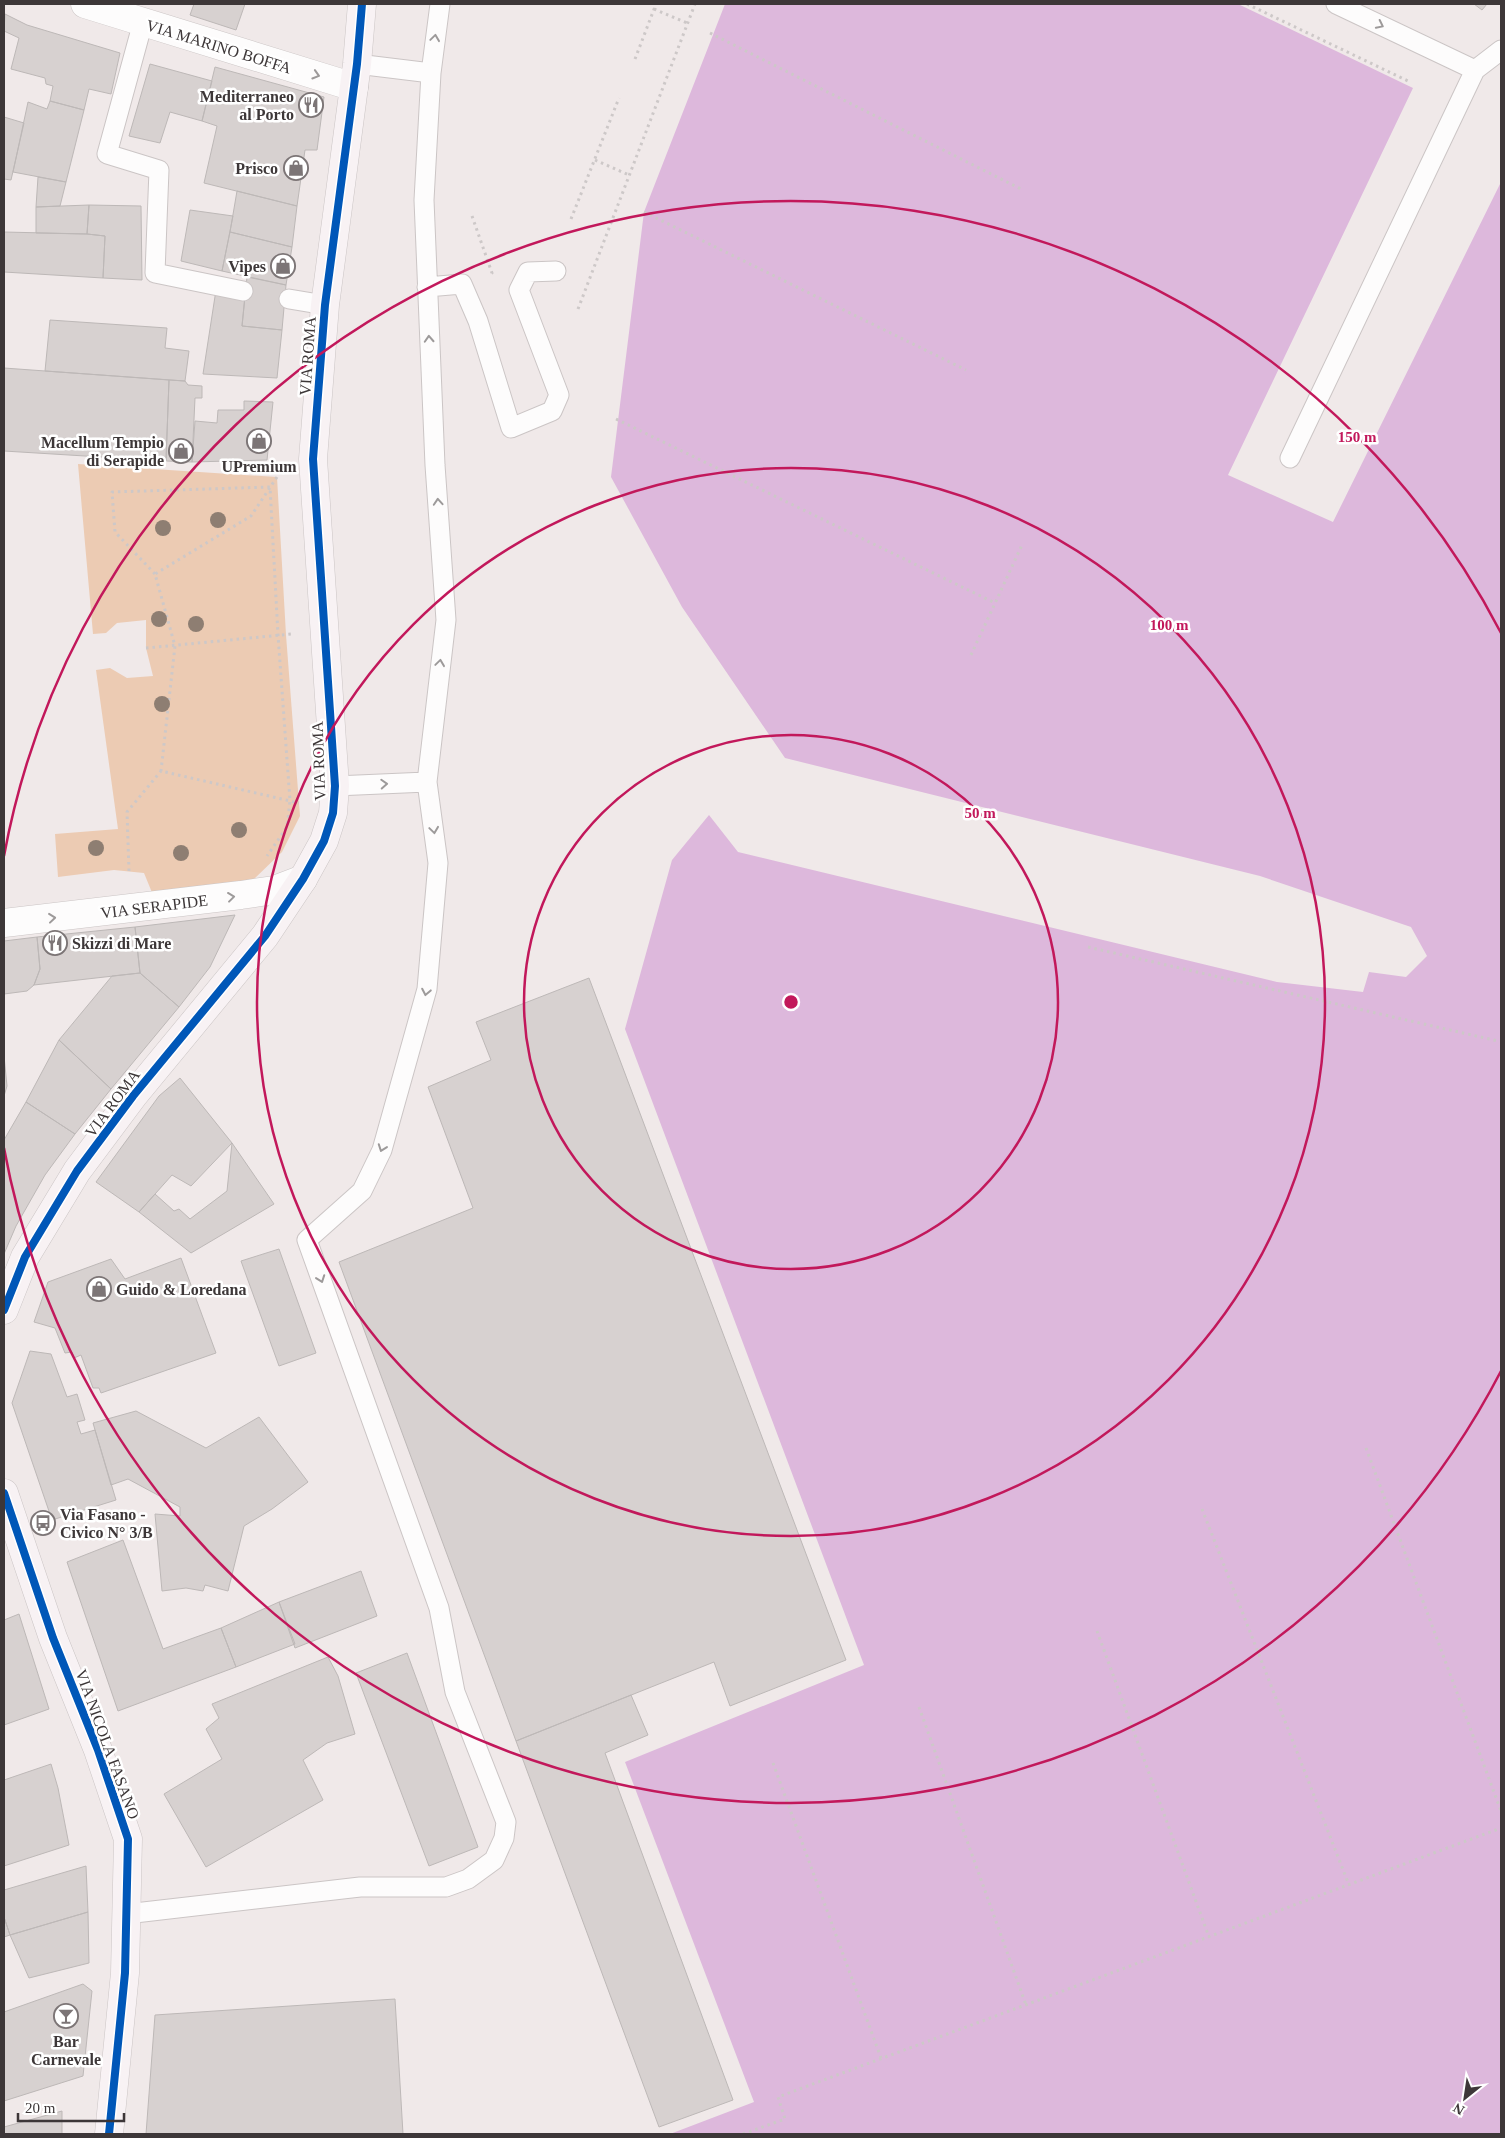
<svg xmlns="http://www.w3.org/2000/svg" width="1505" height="2138" font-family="'Times New Roman',serif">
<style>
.green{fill:#eccbb3}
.water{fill:#ddb8dc}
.building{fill:#d7d1d0;stroke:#bdb8b7}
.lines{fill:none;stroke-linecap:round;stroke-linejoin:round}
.lane-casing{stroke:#cbc5c5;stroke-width:21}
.street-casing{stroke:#cbc5c5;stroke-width:29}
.secondary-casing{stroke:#cbc5c5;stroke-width:29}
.path{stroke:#cdc8c8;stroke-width:3;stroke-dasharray:2.5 4;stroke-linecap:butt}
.lane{stroke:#fdfcfc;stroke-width:19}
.street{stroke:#fdfcfc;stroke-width:28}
.secondary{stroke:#f8f2f4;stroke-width:28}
.cycleway-casing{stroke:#fff;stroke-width:11}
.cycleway{stroke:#0057b8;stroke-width:8}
.tree{fill:#8e7e72}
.oneway{stroke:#9d9a9a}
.ring{fill:none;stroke:#c2185b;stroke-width:2.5}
.labels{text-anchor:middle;stroke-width:5;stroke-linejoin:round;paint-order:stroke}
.street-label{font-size:16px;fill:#3d3738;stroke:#fff}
.poi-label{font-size:16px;font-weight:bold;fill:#3d3738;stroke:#fff;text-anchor:end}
.centre{fill:#c2185b;stroke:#fff;stroke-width:2.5}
.ring-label{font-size:15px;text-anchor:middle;font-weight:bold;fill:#c2185b;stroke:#fff;stroke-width:5;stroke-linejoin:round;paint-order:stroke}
</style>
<rect width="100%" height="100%" fill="#f0e9e9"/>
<path class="green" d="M78 464 277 477 286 635 300 816 282 852 252 881 153 895 144 873 114 870 58 877 55 834 118 829 96 670 110 668 127 678 153 676 146 648V620L117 623 106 633 93 634Z"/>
<path class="water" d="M725 4H1238L1413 88 1228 475 1333 522 1501 182V2134H670L754 2102 625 1762 864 1665 625 1029 672 860 709 815 738 852 1277 982 1363 992 1369 972 1406 977 1427 956 1411 927 1260 876 785 758 682 607 611 477 644 212Z"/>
<path class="building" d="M194 4H245L236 30 190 15Z
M1474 4H1487L1482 10Z
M5 14 27 25 120 53 111 94 89 89 84 110 50 101 53 86 46 84 45 78 11 69 19 38 4 31Z
M150 64 212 81 202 121 170 112 160 143 129 136Z
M215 67 324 97 317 150H305L297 206 204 183 217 126 202 121Z
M50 101 84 110 66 182 13 172 28 102 47 109Z
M4 117 24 123 11 180 4 179Z
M38 177 66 182 60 206 36 207Z
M237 191 297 206 292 247 230 232Z
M89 205 141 206 142 280 103 278 105 236 87 234Z
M89 205 87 234 36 233V207Z
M190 210 233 216 222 271 181 261Z
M4 232 87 234 105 236 103 278 4 272Z
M230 232 292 247 286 285 222 271Z
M247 277 286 285 282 330 242 326Z
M216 290 245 296 242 326 282 330 277 378 203 374Z
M50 320 167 328 165 348 189 351 185 381 45 371Z
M4 368 169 380 166 461 4 451Z
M169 380 185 381 188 385 202 386V398H195L192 462 166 461Z
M244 401 273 402 267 460 192 462 195 421 217 423 218 410H244Z
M235 915 210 967 179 1007 140 973 135 927Z
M135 927 140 973 34 985 40 969 37 937Z
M37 937 40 969 34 985 27 991 4 994V941Z
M140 973 179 1007 111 1089 59 1040 112 976Z
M589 978 846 1660 730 1706 714 1662 516 1741 339 1262 473 1208 428 1087 491 1060 476 1022Z
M59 1040 111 1089 75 1134 26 1102Z
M4 1056 7 1086 4 1096Z
M180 1078 232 1143 191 1186 172 1175 139 1212 96 1182 159 1096Z
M26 1102 75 1134 45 1175 16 1226 4 1254V1140Z
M232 1143 274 1204 191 1253 139 1212 155 1194 174 1211 179 1209 190 1219 227 1191Z
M279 1249 316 1353 279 1366 241 1261Z
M181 1258 216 1353 101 1393 99 1388H93L81 1355 74 1358 72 1352 65 1353 55 1328 34 1322 48 1282 111 1259 125 1279Z
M30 1351 51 1354 67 1397 77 1394 85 1420 77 1422 81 1434 95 1430 116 1500 52 1520 12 1403Z
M136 1411 206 1448 259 1417 308 1482 272 1509 244 1526 228 1591 205 1585 203 1591 186 1588 162 1591 155 1514 180 1516V1507L128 1479 111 1485 93 1423Z
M123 1540 163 1649 221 1628 236 1667 118 1711 67 1562Z
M361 1571 377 1616 295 1648 279 1602Z
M279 1602 295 1644 236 1667 221 1628Z
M19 1614 49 1709 4 1725V1620Z
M407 1653 478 1847 429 1866 356 1673Z
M328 1657 338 1676 355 1734 327 1743 303 1760 323 1800 206 1867 164 1794 222 1759 206 1729 219 1718 212 1704Z
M631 1695 648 1735 605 1753 733 2100 659 2127 516 1741Z
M51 1764 58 1788 69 1845 4 1866V1780Z
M86 1866 88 1912 10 1935 4 1917V1890Z
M88 1912 89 1963 29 1978 10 1935Z
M4 1917 10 1935 4 1937Z
M83 1984 92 1991 83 2076 4 2101V2012Z
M395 1999 403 2134H146L155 2015Z
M62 2111V2134H4V2127Z"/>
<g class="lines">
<defs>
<path id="lane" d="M1336 4 1475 70
M143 22 107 154 159 170 155 273 243 291
M357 64 431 73
M427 287 462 284 478 321 511 428 552 411 559 395 519 290 528 272 556 271
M289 299 325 305
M1290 458 1475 70 1501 50
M335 786 427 782 446 620 435 465 424 200 431 73 440 4
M126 1914 360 1887H446L468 1879 494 1860 504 1838 506 1822 455 1692 439 1608 307 1240 362 1191 382 1150 427 989 438 863 427 782"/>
<path id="street" d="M85 4 354 87
M4 923 241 895 274 890 303 879"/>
<path id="secondary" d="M4 1310 25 1257 77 1171 133 1096 265 936 303 879 324 841 333 813 335 786 313 459 325 305 357 64 362 4
M4 1493 53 1638 98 1750 128 1839 125 1973 109 2134"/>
</defs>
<use href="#lane" class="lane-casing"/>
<use href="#street" class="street-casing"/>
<use href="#secondary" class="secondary-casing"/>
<path class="path" d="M1247 4 1408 81
M654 9 687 23
M710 33 1023 190
M635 59 656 4
M595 160 629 175
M644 212 966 370
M472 216 492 273 488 275
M571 219 619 98
M578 309 695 4
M616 419 995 603
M277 477 251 516 155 574 175 646 161 771 299 803
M155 574 115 532 112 492 270 487 278 635 290 801 287 827 267 856
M146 648 292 634
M971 655 1022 545
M129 871 127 812 161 771
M1088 947 1498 1041
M1366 1448 1501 1811
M1202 1509 1349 1885
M1097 1631 1209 1937
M919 1707 1026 2005
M773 1763 881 2058
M743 2134 785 2119 778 2097 1501 1828"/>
<use href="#lane" class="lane"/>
<use href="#street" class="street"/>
<use href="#secondary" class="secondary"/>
<defs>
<path id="cycleway" d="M4 1310 25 1257 77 1171 133 1096 265 936 303 879 324 841 333 813 335 786 313 459 325 305 357 64 362 4
M4 1493 53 1638 98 1750 128 1839 125 1973 109 2134"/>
</defs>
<use href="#cycleway" class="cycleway-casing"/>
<use href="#cycleway" class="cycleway"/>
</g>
<g class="tree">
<circle cx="218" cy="520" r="8"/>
<circle cx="163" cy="528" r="8"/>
<circle cx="159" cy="619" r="8"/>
<circle cx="196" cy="624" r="8"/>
<circle cx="162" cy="704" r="8"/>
<circle cx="239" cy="830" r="8"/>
<circle cx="96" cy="848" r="8"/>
<circle cx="181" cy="853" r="8"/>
</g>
<defs><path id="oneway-chevron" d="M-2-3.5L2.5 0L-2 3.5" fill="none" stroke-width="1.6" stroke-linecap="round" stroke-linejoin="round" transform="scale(1.25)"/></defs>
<g class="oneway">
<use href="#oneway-chevron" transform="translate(1380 25) rotate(26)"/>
<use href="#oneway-chevron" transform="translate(435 38) rotate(-82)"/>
<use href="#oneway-chevron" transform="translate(316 75) rotate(17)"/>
<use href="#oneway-chevron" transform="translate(429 339) rotate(-93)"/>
<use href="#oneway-chevron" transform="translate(438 502) rotate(-94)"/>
<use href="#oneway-chevron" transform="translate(440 663) rotate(-82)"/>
<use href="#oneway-chevron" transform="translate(384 784) rotate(-3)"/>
<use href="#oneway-chevron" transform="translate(434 830) rotate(82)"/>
<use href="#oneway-chevron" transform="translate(231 897) rotate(-7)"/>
<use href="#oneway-chevron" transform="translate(52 918) rotate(-6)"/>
<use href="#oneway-chevron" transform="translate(426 992) rotate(101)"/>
<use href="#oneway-chevron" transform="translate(382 1148) rotate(110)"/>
<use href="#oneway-chevron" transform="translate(321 1279) rotate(70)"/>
</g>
<g class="ring">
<circle cx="791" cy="1002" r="267"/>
<circle cx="791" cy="1002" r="534"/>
<path d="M1501 1371A800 800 0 0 1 4 1148M4 856A800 800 0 0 1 1501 633"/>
</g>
<defs>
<symbol id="restaurant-ring" viewBox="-11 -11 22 22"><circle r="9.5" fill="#fff" stroke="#7c7576" stroke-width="1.5"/><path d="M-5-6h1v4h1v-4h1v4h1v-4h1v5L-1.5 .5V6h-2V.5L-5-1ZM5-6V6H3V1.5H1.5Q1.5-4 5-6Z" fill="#7c7576"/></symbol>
<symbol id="shop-ring" viewBox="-11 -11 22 22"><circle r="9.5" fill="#fff" stroke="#7c7576" stroke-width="1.5"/><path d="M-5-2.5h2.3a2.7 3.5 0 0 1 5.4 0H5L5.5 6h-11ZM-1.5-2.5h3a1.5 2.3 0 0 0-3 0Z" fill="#7c7576"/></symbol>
<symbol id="bus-ring" viewBox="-11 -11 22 22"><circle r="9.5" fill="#fff" stroke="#7c7576" stroke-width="1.5"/><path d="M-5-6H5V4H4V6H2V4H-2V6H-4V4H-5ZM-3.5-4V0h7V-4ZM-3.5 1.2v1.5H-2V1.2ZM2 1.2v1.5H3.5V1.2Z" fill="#7c7576"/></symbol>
<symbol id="bar-ring" viewBox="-11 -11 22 22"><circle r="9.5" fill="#fff" stroke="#7c7576" stroke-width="1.5"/><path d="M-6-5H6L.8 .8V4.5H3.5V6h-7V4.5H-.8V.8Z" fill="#7c7576"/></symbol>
</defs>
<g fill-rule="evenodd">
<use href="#restaurant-ring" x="297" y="91" width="28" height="28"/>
<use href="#shop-ring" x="282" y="154" width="28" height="28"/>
<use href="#shop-ring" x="269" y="252" width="28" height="28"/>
<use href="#shop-ring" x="245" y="427" width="28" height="28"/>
<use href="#shop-ring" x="167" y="437" width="28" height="28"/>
<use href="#restaurant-ring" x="41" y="929" width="28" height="28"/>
<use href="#shop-ring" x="85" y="1275" width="28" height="28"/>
<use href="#bus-ring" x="29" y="1509" width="28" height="28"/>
<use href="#bar-ring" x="52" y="2002" width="28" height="28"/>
</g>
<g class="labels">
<g class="street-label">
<text transform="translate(219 46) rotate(17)" y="6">VIA MARINO BOFFA</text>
<text transform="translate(307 356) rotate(-86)" y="6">VIA ROMA</text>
<text transform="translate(318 761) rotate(-92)" y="6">VIA ROMA</text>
<text transform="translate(154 906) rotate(-7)" y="6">VIA SERAPIDE</text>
<text transform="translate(112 1103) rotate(-53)" y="6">VIA ROMA</text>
<text transform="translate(108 1744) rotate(70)" y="6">VIA NICOLA FASANO</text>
</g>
<g class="poi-label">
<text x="294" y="102">Mediterraneo<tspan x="294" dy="18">al Porto</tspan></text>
<text x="278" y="174">Prisco</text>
<text x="266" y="272">Vipes</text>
<text x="164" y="448">Macellum Tempio<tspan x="164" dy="18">di Serapide</tspan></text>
<text x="259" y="472" text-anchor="middle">UPremium</text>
<text x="72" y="949" text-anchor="start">Skizzi di Mare</text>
<text x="116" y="1295" text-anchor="start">Guido &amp; Loredana</text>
<text x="60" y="1520" text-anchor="start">Via Fasano -<tspan x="60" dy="18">Civico N° 3/B</tspan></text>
<text x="66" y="2047" text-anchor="middle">Bar<tspan x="66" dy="18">Carnevale</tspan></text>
</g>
</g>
<circle cx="791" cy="1002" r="8" class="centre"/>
<g class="ring-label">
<text x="1357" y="442">150 m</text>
<text x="1169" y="630">100 m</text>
<text x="980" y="818">50 m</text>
</g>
<rect width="1505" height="2138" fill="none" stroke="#3d3738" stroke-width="10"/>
<g transform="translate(1465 2098) rotate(210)" stroke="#ffffff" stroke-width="4" paint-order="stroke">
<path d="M0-4L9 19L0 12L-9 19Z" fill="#3d3738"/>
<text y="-8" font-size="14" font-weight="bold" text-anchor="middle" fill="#3d3738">N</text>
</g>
<path d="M18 2113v8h106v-8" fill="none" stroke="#3d3738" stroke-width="2.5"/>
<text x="25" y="2113" font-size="15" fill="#3d3738" stroke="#ffffff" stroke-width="4" paint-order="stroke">20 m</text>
</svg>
